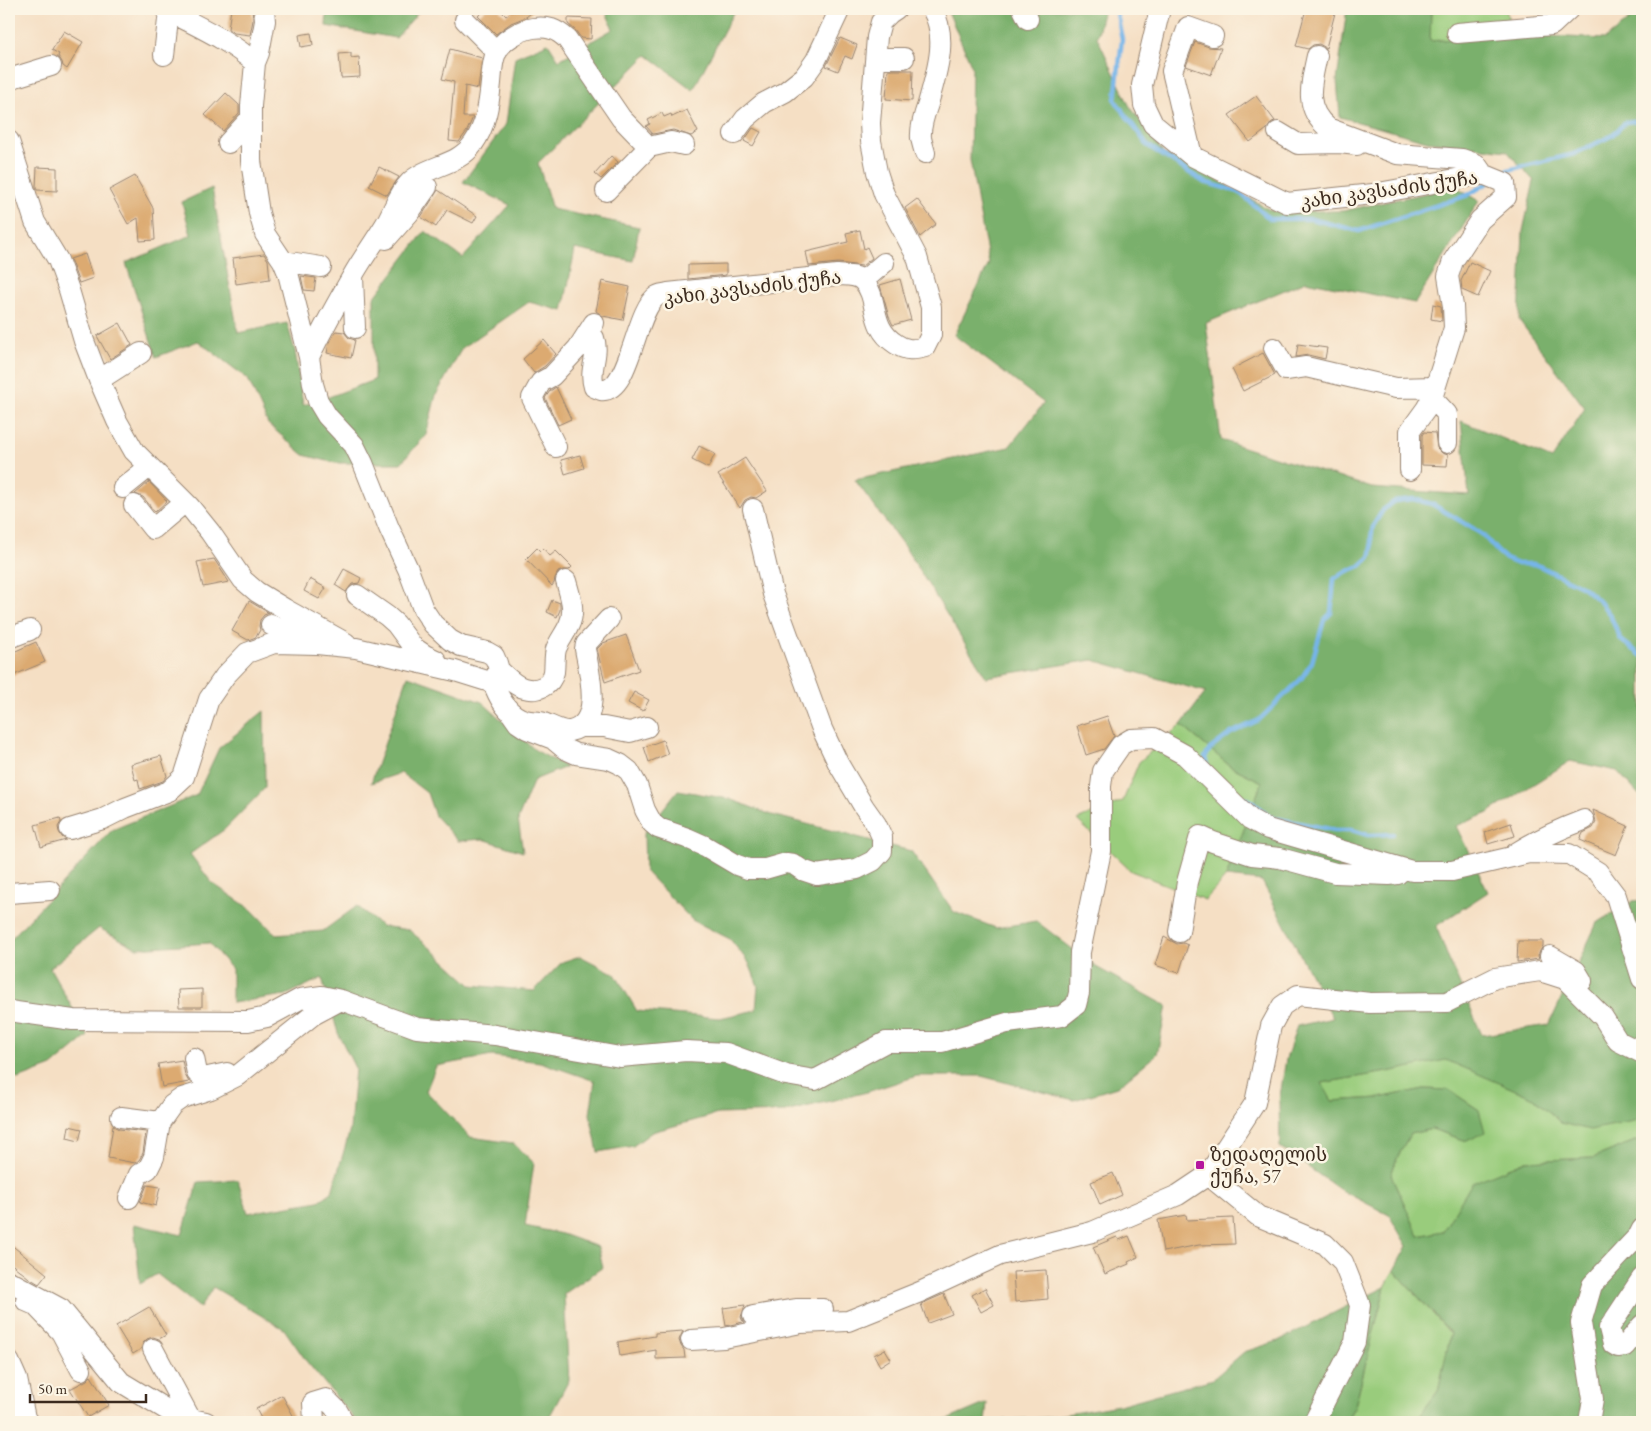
<svg xmlns="http://www.w3.org/2000/svg" width="1651" height="1431" font-family="'EB Garamond','Noto Serif Georgian',serif">
<style>
.green{fill:#99cc7c;stroke:#6a7b4d}
.forest{fill:#7ab06c;stroke:#5a6d45}
.lines{fill:none;stroke-linecap:round;stroke-linejoin:round}
.stream{stroke:#76b5e9;stroke-width:4.5}
.building{fill:#dcaa71}
.minor-casing{stroke:#988471;stroke-width:22}
.minor{stroke:#fff;stroke-width:20}
.poi-dot{fill:#b5179e;stroke:#fcf5e5;stroke-width:2}
.labels{text-anchor:middle;stroke-width:5;stroke-linejoin:round;paint-order:stroke}
.street-label{font-size:19px;fill:#3b2a1e;stroke:#fcf5e5}
.poi-label{font-size:19px;fill:#3b2a1e;stroke:#fcf5e5;text-anchor:start}
</style>
<rect width="100%" height="100%" fill="#fcf5e5"/>
<filter id="ink" filterUnits="userSpaceOnUse"><feTurbulence type="fractalNoise" baseFrequency=".02" numOctaves="2"/><feDisplacementMap in="SourceGraphic" scale="10" xChannelSelector="R" yChannelSelector="G"/><feConvolveMatrix kernelMatrix="1 2 1 2 8 2 1 2 1" color-interpolation-filters="sRGB"/></filter>
<filter id="wash" filterUnits="userSpaceOnUse"><feTurbulence type="fractalNoise" baseFrequency=".0096" numOctaves="4" result="noise"/><feDisplacementMap in="SourceGraphic" scale="20" xChannelSelector="R" yChannelSelector="G"/><feGaussianBlur stdDeviation="1.12" result="paint"/><feColorMatrix in="noise" values="0 0 0 0 0 0 0 0 0 0 0 0 0 0 0 0 0 1.4 0 .05"/><feComposite in="paint" operator="in"/></filter>
<g filter="url(#wash)">
<rect width="100%" height="100%" fill="#f5dfc4"/>
<path class="green" d="M1431 9H1506L1512 34 1430 41Z
M1181 725 1230 766 1262 782 1226 877 1205 900 1131 871 1077 820 1123 801 1139 762Z
M1446 1059 1534 1098 1561 1123 1639 1120 1642 1116V1141H1635L1593 1158 1526 1161 1473 1183 1443 1231 1419 1236 1391 1175 1397 1158 1410 1134 1432 1129 1467 1141 1479 1110 1449 1090 1424 1089 1379 1098 1331 1101 1321 1083 1387 1072Z
M1394 1270 1451 1334 1438 1391 1415 1422H1345L1355 1406 1385 1287Z"/>
<path class="forest" d="M327 9H421L396 38 326 26Z
M605 9H735L693 90 647 55 538 163 552 209 639 227 633 261 575 249 563 311 529 302 462 348 436 395 426 435 401 463H335L304 455 268 424 248 379 198 341 156 357 126 263 191 235 182 202 212 188 238 333 287 323 295 351 303 405 318 401 374 380V298L425 231 463 258 510 205 463 182 506 124 515 57 548 43 559 60 613 29Z
M947 9H1104L1097 37 1129 105 1163 153 1209 175 1272 211H1343L1455 187 1479 201 1415 303 1306 281 1206 323 1221 440 1372 488 1469 495 1461 421 1552 459 1585 408 1519 320 1523 231 1534 181 1507 151 1427 141 1340 117 1337 80 1347 9H1431L1430 41 1512 34 1605 39 1642 10V798L1617 771 1570 761 1488 813 1456 826 1488 892 1436 926 1449 960 1482 1035 1549 1025 1597 923 1633 901 1642 900V1116L1639 1120 1590 1130 1561 1123 1534 1098 1446 1060 1387 1072 1322 1083 1332 1101 1379 1098 1424 1089 1449 1090 1479 1110 1485 1132 1467 1141 1432 1129 1410 1134 1397 1158 1391 1175 1419 1236 1443 1231 1472 1183 1526 1161 1593 1158 1635 1141H1642V1422H1415L1438 1391 1451 1333 1394 1270 1407 1246 1389 1215 1339 1189 1280 1147 1279 1102 1286 1059 1297 1026 1333 1018 1262 881 1226 877 1262 782 1230 766 1181 725 1206 692 1093 660 986 677 906 549 855 480 1009 447 1044 403 954 335 989 264 970 160 972 67Z
M408 676 482 702 535 750 566 767 534 780 518 819 523 852 483 839 458 841 435 816 427 793 401 773 371 783Z
M264 711 265 788 225 829 190 854 212 883 252 910 276 935 323 931 357 906 381 926 409 930 434 951 471 985 534 991 562 962 580 956 615 974 637 1011 720 1018 756 1010 758 986 749 963 730 939 692 920 645 871 644 833 678 790 729 799 772 815 911 851 954 912 996 928 1036 921 1096 967 1167 1006 1157 1054 1117 1087 1074 1100 981 1076H917L867 1092 785 1112 718 1114 652 1132 633 1146 598 1152 590 1114 595 1081 540 1062 492 1056 436 1066 426 1091 470 1137 513 1143 534 1163 525 1226 562 1234 598 1247 603 1267 564 1294 569 1380 547 1421 544 1422H357L307 1362 284 1329 213 1287 200 1308 157 1274 140 1284 134 1224 182 1235 198 1182 238 1180 248 1213 319 1201 332 1192 350 1130 355 1068 338 1033 322 978 286 995 232 1003V969L209 943 137 948 99 928 50 968 88 1036 52 1066 18 1079 9 1075V941L112 830 197 795 219 748Z
M1385 1287 1355 1406 1345 1422H1004V1420L1043 1418 1119 1405 1213 1379 1244 1352 1278 1341Z
M987 1403 985 1422H925L947 1420Z"/>
<g class="lines">
<path class="stream" d="M1116 9 1122 39 1115 100 1147 145 1204 182 1239 192 1270 219H1311L1359 231 1468 195 1489 182
M1499 175 1508 170 1574 154 1611 136 1626 122 1642 120
M1207 765 1205 757 1210 749 1231 733 1259 720 1301 679 1312 662 1324 620 1331 613 1334 579 1343 573 1360 566 1370 557 1372 549 1371 538 1373 526 1383 510 1395 501 1413 499 1432 504 1474 529 1483 535 1497 551 1506 559 1518 564H1535L1583 587 1600 602 1610 615 1621 640 1642 656
M1239 796 1253 802 1269 817 1335 830H1352L1368 835 1393 834"/>
</g>
<g id="blocks">
<path class="building" d="M231 9H252L253 20 250 35 234 33 228 29Z
M486 9H499L506 16 515 9H536L526 17 511 23 496 34 478 16Z
M1306 9H1336L1326 48 1319 44 1313 45 1308 49 1296 46Z
M568 18 592 19 591 39 581 38 575 30 568 24Z
M64 31 83 42 67 69 63 66 62 62 58 56 59 54 52 50Z
M311 33 313 45 301 47 299 35Z
M840 38 857 45 852 59 845 56 838 71 826 66Z
M1195 42 1209 47 1221 48 1211 75 1186 66Z
M450 49 482 58 478 89 465 86 463 117H473L467 131 459 142 449 141 454 82 442 79Z
M351 53V58L359 57 360 77 341 78 339 54Z
M888 70H913L912 101 886 99Z
M226 93 239 105V113L223 131 205 115Z
M1256 96 1275 121 1272 122 1267 129 1250 142 1229 115Z
M687 110 698 132 691 136 673 130 653 134 646 126 650 124 648 120 662 113 664 117 671 114 672 117Z
M753 128 761 132 753 146 744 141Z
M611 156 618 162 601 179 595 174Z
M37 167 57 168V191L37 190 36 187Z
M379 167 399 177 387 195 369 186Z
M135 176 153 208 155 240 140 241 138 218 128 224 109 190Z
M438 190 477 216 473 223 447 210 436 227 421 217Z
M917 199 936 224 920 237 905 208Z
M860 230 864 249 867 247 872 258 862 266 838 263 809 266 806 252 848 242 846 233Z
M85 254 93 278 79 283 70 259Z
M264 254 268 260 270 279 236 284 233 258Z
M1470 262 1490 271 1478 297 1462 290 1461 281Z
M726 264V275L688 279V265Z
M301 276 316 278 314 291 304 290Z
M900 279 911 320 893 325 889 317 880 285Z
M602 281 630 287 623 320 603 316 596 311Z
M1433 304 1441 306 1442 321 1431 319Z
M120 323 132 345 110 359 97 336Z
M336 331 344 332 349 338 355 340 351 358 327 353 329 344Z
M544 340 556 354 545 366 534 373 523 359Z
M1298 344 1327 348 1325 359 1308 355 1296 357Z
M1263 353 1275 375 1243 391 1232 369Z
M556 387 571 419 558 425 545 398 550 391Z
M1424 432 1435 433 1437 448 1442 453 1448 455 1447 466 1422 465V435Z
M699 446 715 454 708 468 692 460Z
M580 455 584 468 565 474 561 460Z
M745 458 767 491 756 498 751 497 745 500 740 508 718 475Z
M149 482 167 501 155 512 143 497 135 494Z
M537 548 540 551 543 548 550 556 556 551 572 567 569 570H563L558 572 555 578 554 583 552 586 526 559Z
M214 559 229 582 203 587 197 562Z
M344 569 361 578 359 583 352 584 346 592 335 585Z
M310 579 326 588 319 599 304 591Z
M552 600 560 603V610L557 617 547 612Z
M249 601 269 613 264 615 260 620 259 626 260 630 256 637 248 640 232 631Z
M626 635 639 670 605 682 597 649 603 643Z
M36 642 45 662 12 676 9 669V654Z
M634 692 649 700 643 711 628 703Z
M1107 716 1114 736 1104 749 1086 755 1077 726Z
M663 740 668 754 649 762 644 747Z
M161 756 167 776 163 781 140 789 138 779 135 780 131 764Z
M1593 810 1628 826 1616 855 1580 840 1583 833 1593 828 1596 822Z
M60 818 61 822 58 827 59 832 62 837 66 840 41 847 35 825Z
M1511 823 1515 836 1488 844 1485 832Z
M1164 937 1177 944 1183 943 1188 945 1179 973 1155 965Z
M1518 941H1543V946L1540 951 1538 956 1539 959 1517 962Z
M202 989V1007H179L178 990Z
M182 1060 185 1075 189 1082 162 1087 158 1064Z
M69 1126 82 1129 79 1141 67 1138Z
M113 1126 119 1129 146 1132 143 1153 139 1160 135 1163 108 1158Z
M1113 1173 1122 1195 1100 1205 1091 1182Z
M147 1185 160 1187 156 1206 140 1202Z
M1186 1215 1187 1220 1233 1218 1235 1244 1199 1245 1163 1252 1158 1220Z
M1129 1236 1138 1257 1128 1262 1129 1264 1105 1274 1093 1247 1117 1237 1119 1240Z
M9 1243 47 1274 39 1284 29 1278 9 1262Z
M1046 1270 1048 1299 1015 1302 1013 1272Z
M985 1288 994 1305 981 1312 972 1295Z
M944 1294 952 1314 928 1323 921 1304Z
M745 1305 741 1317 743 1322 726 1326 723 1308Z
M149 1307 166 1335 159 1339 153 1337 147 1339 143 1343 141 1349 133 1354 116 1326Z
M683 1331 679 1340 681 1346 684 1350 685 1358 656 1359V1350L620 1356 618 1342 655 1336V1333Z
M885 1349 891 1359 880 1366 874 1355Z
M91 1376 109 1405 88 1417 70 1389 87 1380Z
M282 1395 295 1419 288 1422H263L256 1409Z"/>
</g>
</g>
<g filter="url(#ink)">
<use href="#blocks" fill-opacity="0" stroke="#988471" stroke-width="1"/>
<g class="lines">
<defs>
<path id="minor" d="M165 9C196 26 228 39 255 63
M1023 9 1028 19
M1160 9 1142 85 1144 105 1153 124 1192 156 1287 203 1373 194 1483 174 1505 183 1506 197 1480 220 1453 261 1448 276 1453 306 1454 328 1432 398 1426 409 1410 431V470
M465 20 497 52
M1457 33 1552 25 1569 9
M164 55 169 11
M1317 56C1311 83 1303 108 1328 128L1397 154 1462 159 1476 164 1483 174
M876 58H904
M9 79 51 66
M1278 132 1298 144 1339 143 1357 145
M734 134 745 119 764 103 785 92 804 77 816 60 840 9
M9 141 35 222 58 260 69 290 84 341 99 380 117 421 134 451 189 506 210 532 243 580 257 592 285 609 346 643
M228 143 250 119
M925 153C924 149 922 143 921 138 920 127 924 115 928 104 936 74 949 38 932 9
M1192 156 1172 71 1188 27 1213 36
M606 191 649 147 671 142 684 145
M386 239 409 213 427 187
M283 261 321 267
M353 276 355 328
M863 281 884 263
M588 333 594 338C600 355 588 369 594 387 596 388 599 389 601 390 630 394 635 310 657 296 659 294 665 294 668 293L837 275C845 276 856 274 863 281 880 298 868 326 896 344 906 351 914 350 925 347L931 335V307L917 257 884 194 877 172 871 141 870 123 877 37 881 22 890 13 896 9
M1274 348 1286 370 1306 367 1396 388 1435 387
M309 357C322 330 337 303 352 277 362 259 374 243 385 225 393 212 398 194 409 183 427 165 458 166 473 144 486 126 489 104 491 83 492 73 492 62 496 53 502 40 520 30 533 28 548 26 556 29 567 39L621 118 649 147
M99 380 141 353
M1432 398 1447 414V443
M556 447 532 398 541 382 552 376 578 348 594 323
M123 488 149 467
M134 505 153 529 185 502
M357 595 387 616 396 624 413 647 425 655 436 660
M271 625 306 640
M9 638 30 630
M499 670C506 676 515 686 524 688 537 692 551 686 554 672 555 665 554 657 556 649 559 641 565 634 569 625 576 610 570 596 566 581
M492 680C498 697 507 715 525 720 531 722 538 721 544 723 552 726 562 732 570 731 604 724 589 671 585 649L586 644 609 619
M511 713 518 723 527 729 553 739 565 749 576 754 609 759 620 764 629 771 637 785 645 810 652 823 658 828 687 838 705 846 737 865 748 869H765L786 863 793 864 802 870 817 875 857 869 873 861 882 851V837L876 824 864 807 838 763 822 729 773 594 753 509
M580 727H604L630 732 647 727
M70 829 103 819 125 808 169 791 184 777 209 699 225 676 247 653 274 643 317 644 356 648 455 671 487 681 492 680 496 676 499 670 497 663 494 656 487 652 461 646 450 640 433 624 423 609 408 569 389 528 363 463 354 445 327 416 318 401 313 384 309 357 288 273 283 261 265 234 259 213 251 161V106L255 63 259 53 265 21 264 9
M1516 853C1538 839 1560 829 1584 820
M9 893 50 890
M1179 932 1187 882 1200 836 1213 842 1252 855 1280 858 1335 873 1389 875 1398 874
M1550 956 1576 971 1582 981
M9 1011 73 1020 248 1021 267 1017 300 999 322 996 341 1000 417 1028 495 1035 620 1057 686 1051 726 1053 786 1075 815 1080 886 1042H942L1007 1023 1062 1016 1076 1005 1079 993 1080 952 1101 851V786L1103 771 1121 745 1131 739 1154 738 1185 755 1250 819 1268 829 1412 871H1452L1529 853 1569 854 1598 872 1616 896 1642 979
M194 1058 197 1073 203 1078 227 1073
M121 1117 160 1122
M1208 1175 1258 1216 1325 1244 1343 1262 1360 1305 1355 1342 1314 1422
M129 1198 139 1174 148 1169 154 1157 160 1122 172 1105 182 1098 211 1089 237 1076 313 1015 341 1000
M1642 1278 1609 1328 1613 1344 1618 1347 1625 1346 1642 1325
M9 1281 61 1309 121 1382 177 1416 206 1422
M26 1301 35 1305 61 1332 81 1370
M753 1316 796 1309H823
M691 1340 724 1338 801 1323 848 1321 920 1292 1000 1255 1092 1232 1178 1195 1208 1175 1255 1103 1271 1026 1282 1006 1298 995 1370 1003 1447 1002 1495 978 1540 971 1565 979 1603 1017 1618 1041 1642 1053
M153 1349 190 1418
M9 1361 17 1379 25 1418 28 1422
M314 1422 313 1403 326 1399 337 1410 344 1422
M1589 1422 1593 1399 1581 1323 1592 1285 1639 1235 1642 1229"/>
</defs>
<use href="#minor" class="minor-casing"/>
<use href="#minor" class="minor"/>
</g>
</g>
<rect class="poi-dot" x="1195" y="1160" width="10" height="10" rx="2.5"/>
<g class="labels">
<g class="street-label">
<text transform="translate(1389 189) rotate(-8)" y="7">კახი კავსაძის ქუჩა</text>
<text transform="translate(752 287) rotate(-7)" y="7">კახი კავსაძის ქუჩა</text>
</g>
<g class="poi-label">
<text x="1210" y="1161">ზედაღელის<tspan x="1210" dy="22">ქუჩა, 57</tspan></text>
</g>
</g>
<rect width="1651" height="1431" fill="none" stroke="#fcf5e5" stroke-width="30"/>
<path d="M30 1394v8h116v-8" fill="none" stroke="#3b2a1e" stroke-width="2.5"/>
<text x="38" y="1394" font-size="15" fill="#3b2a1e" stroke="#fcf5e5" stroke-width="4" paint-order="stroke">50 m</text>
</svg>
